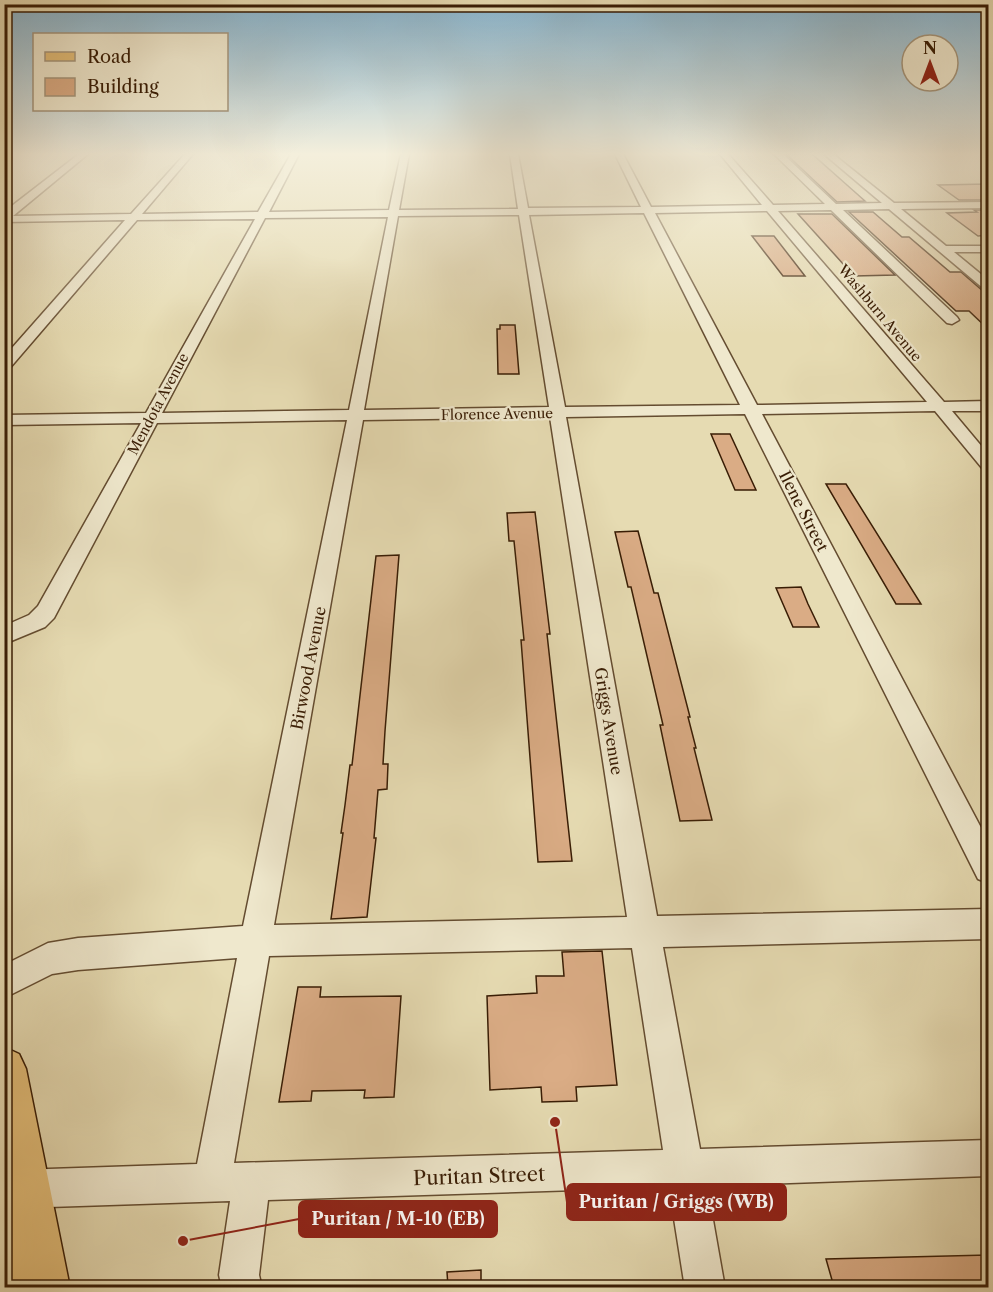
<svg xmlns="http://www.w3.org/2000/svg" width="993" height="1292" font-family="'Libre Caslon Text',serif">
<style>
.building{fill:#daac85;stroke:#391d05;stroke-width:1.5}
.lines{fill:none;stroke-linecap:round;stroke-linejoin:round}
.minor-casing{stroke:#644c30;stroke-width:3}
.major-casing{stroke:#391d05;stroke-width:3}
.minor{fill:#efe8cd;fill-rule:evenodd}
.major{fill:#e3be79;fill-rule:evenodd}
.labels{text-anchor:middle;stroke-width:4.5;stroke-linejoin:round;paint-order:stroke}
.far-street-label{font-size:14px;fill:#391d05;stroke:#efe8cd}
.street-label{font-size:16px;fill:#391d05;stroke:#efe8cd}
.near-street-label{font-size:20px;fill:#391d05;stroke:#efe8cd}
.leader{fill:none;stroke:#8f2418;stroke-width:2}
.callout-dot{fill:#8f2418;stroke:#efe8cd;stroke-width:2}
.callout{fill:#8f2418;stroke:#8f2418;stroke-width:2}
.callout-label{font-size:18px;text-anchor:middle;font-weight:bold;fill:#fff}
</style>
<rect width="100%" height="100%" fill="#e6dbb2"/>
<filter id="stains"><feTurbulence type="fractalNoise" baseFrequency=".00333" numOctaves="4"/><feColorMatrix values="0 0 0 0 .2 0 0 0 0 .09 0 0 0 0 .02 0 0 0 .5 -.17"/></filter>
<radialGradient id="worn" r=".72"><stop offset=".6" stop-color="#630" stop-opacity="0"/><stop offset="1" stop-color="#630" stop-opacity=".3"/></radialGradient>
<path class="building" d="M786 154H812L865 201 837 202Z
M988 184V200H959L938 185Z
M974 210H988V235L978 236 947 213 977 212Z
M849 212H873L902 237H909L950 272H961L983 291 988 292V329L969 311H956Z
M798 214H832L895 275 854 276Z
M752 236H774L805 276H783Z
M500 325H515L519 374H498L497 329H500Z
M711 434H730L756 490H735Z
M826 484H846L921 604H896Z
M535 512 550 634H547L572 861 538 862 521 640H524L514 541H509L507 513Z
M638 531 654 593H658L690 717H688L696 748H694L712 820 680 821 660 725H663L631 587H628L615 532Z
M399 555 385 731 383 764H388L387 789 378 790 374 838H376L367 917 331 919 343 833H341L345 805 350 765H352L376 556Z
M801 587 808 604 819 627H793L776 588Z
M602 951 617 1085 576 1087 577 1101 542 1102 541 1087 490 1090 487 996 537 993 536 976H564L562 952Z
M298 987H321L320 997 401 996 394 1097 364 1098 365 1090 312 1091 311 1101 279 1102Z
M988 1255V1287H834L826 1259Z
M481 1270V1287H448L447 1272Z"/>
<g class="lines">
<defs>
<path id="minor" d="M79 154H88L13 216 131 214 185 154H193L142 214 258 212 291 154H299L269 212 389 210 401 154H409L399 210 518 209 510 154H518L528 208 641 207 615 154H623L651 207 762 205 720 154H728L773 205 825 204 774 154H783L836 204 882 203 824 154H833L894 203 988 202V208L901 209 946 246H988V252H954L988 280V290L984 289 889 209 843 210 957 317 959 320 952 324 947 323 831 210 778 211 944 402 988 401V411H952L988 454V469L982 468 935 411 762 414 988 841V883L978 879 745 414 566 417 657 916 988 909V939L663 947 700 1149 988 1140V1176L707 1186 725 1288H685L669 1187 268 1200 259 1275 262 1288H222L219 1275 230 1201 19 1208 6 1202 4 1178 6 1176 19 1170 197 1164 237 958 78 970 52 974 4 998V965L48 943 78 938 243 926 347 420 157 423 54 618 45 627 4 644V626L29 615 38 606 141 423 4 425V415L146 413 255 219 137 220 9 369 4 370V357L125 220 4 222V212ZM767 211 927 402 757 405 655 213ZM644 213 740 405 565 407 529 215ZM519 215 549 407 364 410 398 216ZM388 217 349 410 162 413 265 218ZM550 417 627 917 274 925 363 420ZM632 948 663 1150 234 1163 269 956Z"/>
<path id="major" d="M4 1047 19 1054 26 1069 70 1288H4V1247L12 1248 4 1204Z"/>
</defs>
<use href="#minor" class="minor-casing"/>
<use href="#major" class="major-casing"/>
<use href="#minor" class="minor"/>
<use href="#major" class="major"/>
</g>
<linearGradient id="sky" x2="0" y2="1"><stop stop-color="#87b6d2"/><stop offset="0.46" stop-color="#f4efdc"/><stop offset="1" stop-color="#f4efdc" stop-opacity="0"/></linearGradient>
<rect width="993" height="335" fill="url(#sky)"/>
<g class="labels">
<g class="far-street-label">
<text transform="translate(880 313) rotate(50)" y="5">Washburn Avenue</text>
<text transform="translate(158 404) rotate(-62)" y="5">Mendota Avenue</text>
<text transform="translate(497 414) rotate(-1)" y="5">Florence Avenue</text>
</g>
<g class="street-label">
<text transform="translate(804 511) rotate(63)" y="6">Ilene Street</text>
<text transform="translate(308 668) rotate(-79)" y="6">Birwood Avenue</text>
<text transform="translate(609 721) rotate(81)" y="6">Griggs Avenue</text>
</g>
<g class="near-street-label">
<text transform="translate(479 1176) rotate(-2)" y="7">Puritan Street</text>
</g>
</g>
<path class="leader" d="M555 1122L567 1202M183 1241L299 1219"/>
<g class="callout-dot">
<circle cx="555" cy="1122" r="6"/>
<circle cx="183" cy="1241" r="6"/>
</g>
<g class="callout">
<rect x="567" y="1184" width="219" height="36" rx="6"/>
<rect x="299" y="1201" width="198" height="36" rx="6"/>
</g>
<g class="callout-label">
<text x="676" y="1208">Puritan / Griggs (WB)</text>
<text x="398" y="1225">Puritan / M-10 (EB)</text>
</g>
<rect width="993" height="1292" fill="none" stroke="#e6dbb2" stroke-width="24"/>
<rect x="6" y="6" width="981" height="1280" fill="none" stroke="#391d05" stroke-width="3"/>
<rect x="12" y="12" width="969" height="1268" fill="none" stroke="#391d05" stroke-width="1.5"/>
<rect x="33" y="33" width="195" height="78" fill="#efe8cd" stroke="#a6977d" stroke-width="1.5"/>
<rect x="45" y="52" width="30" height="9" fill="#e3be79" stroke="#a6977d" stroke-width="1.5"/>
<text x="87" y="63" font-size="18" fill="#391d05">Road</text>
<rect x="45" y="78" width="30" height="18" fill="#daac85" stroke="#a6977d" stroke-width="1.5"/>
<text x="87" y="93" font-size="18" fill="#391d05">Building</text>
<g transform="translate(930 63)"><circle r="28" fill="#efe8cd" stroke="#a6977d" stroke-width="1.5"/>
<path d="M0-4.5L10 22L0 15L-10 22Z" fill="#8f2418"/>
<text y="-9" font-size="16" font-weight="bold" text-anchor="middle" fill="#391d05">N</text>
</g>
<rect width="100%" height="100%" filter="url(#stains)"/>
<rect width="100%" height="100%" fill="url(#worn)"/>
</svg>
